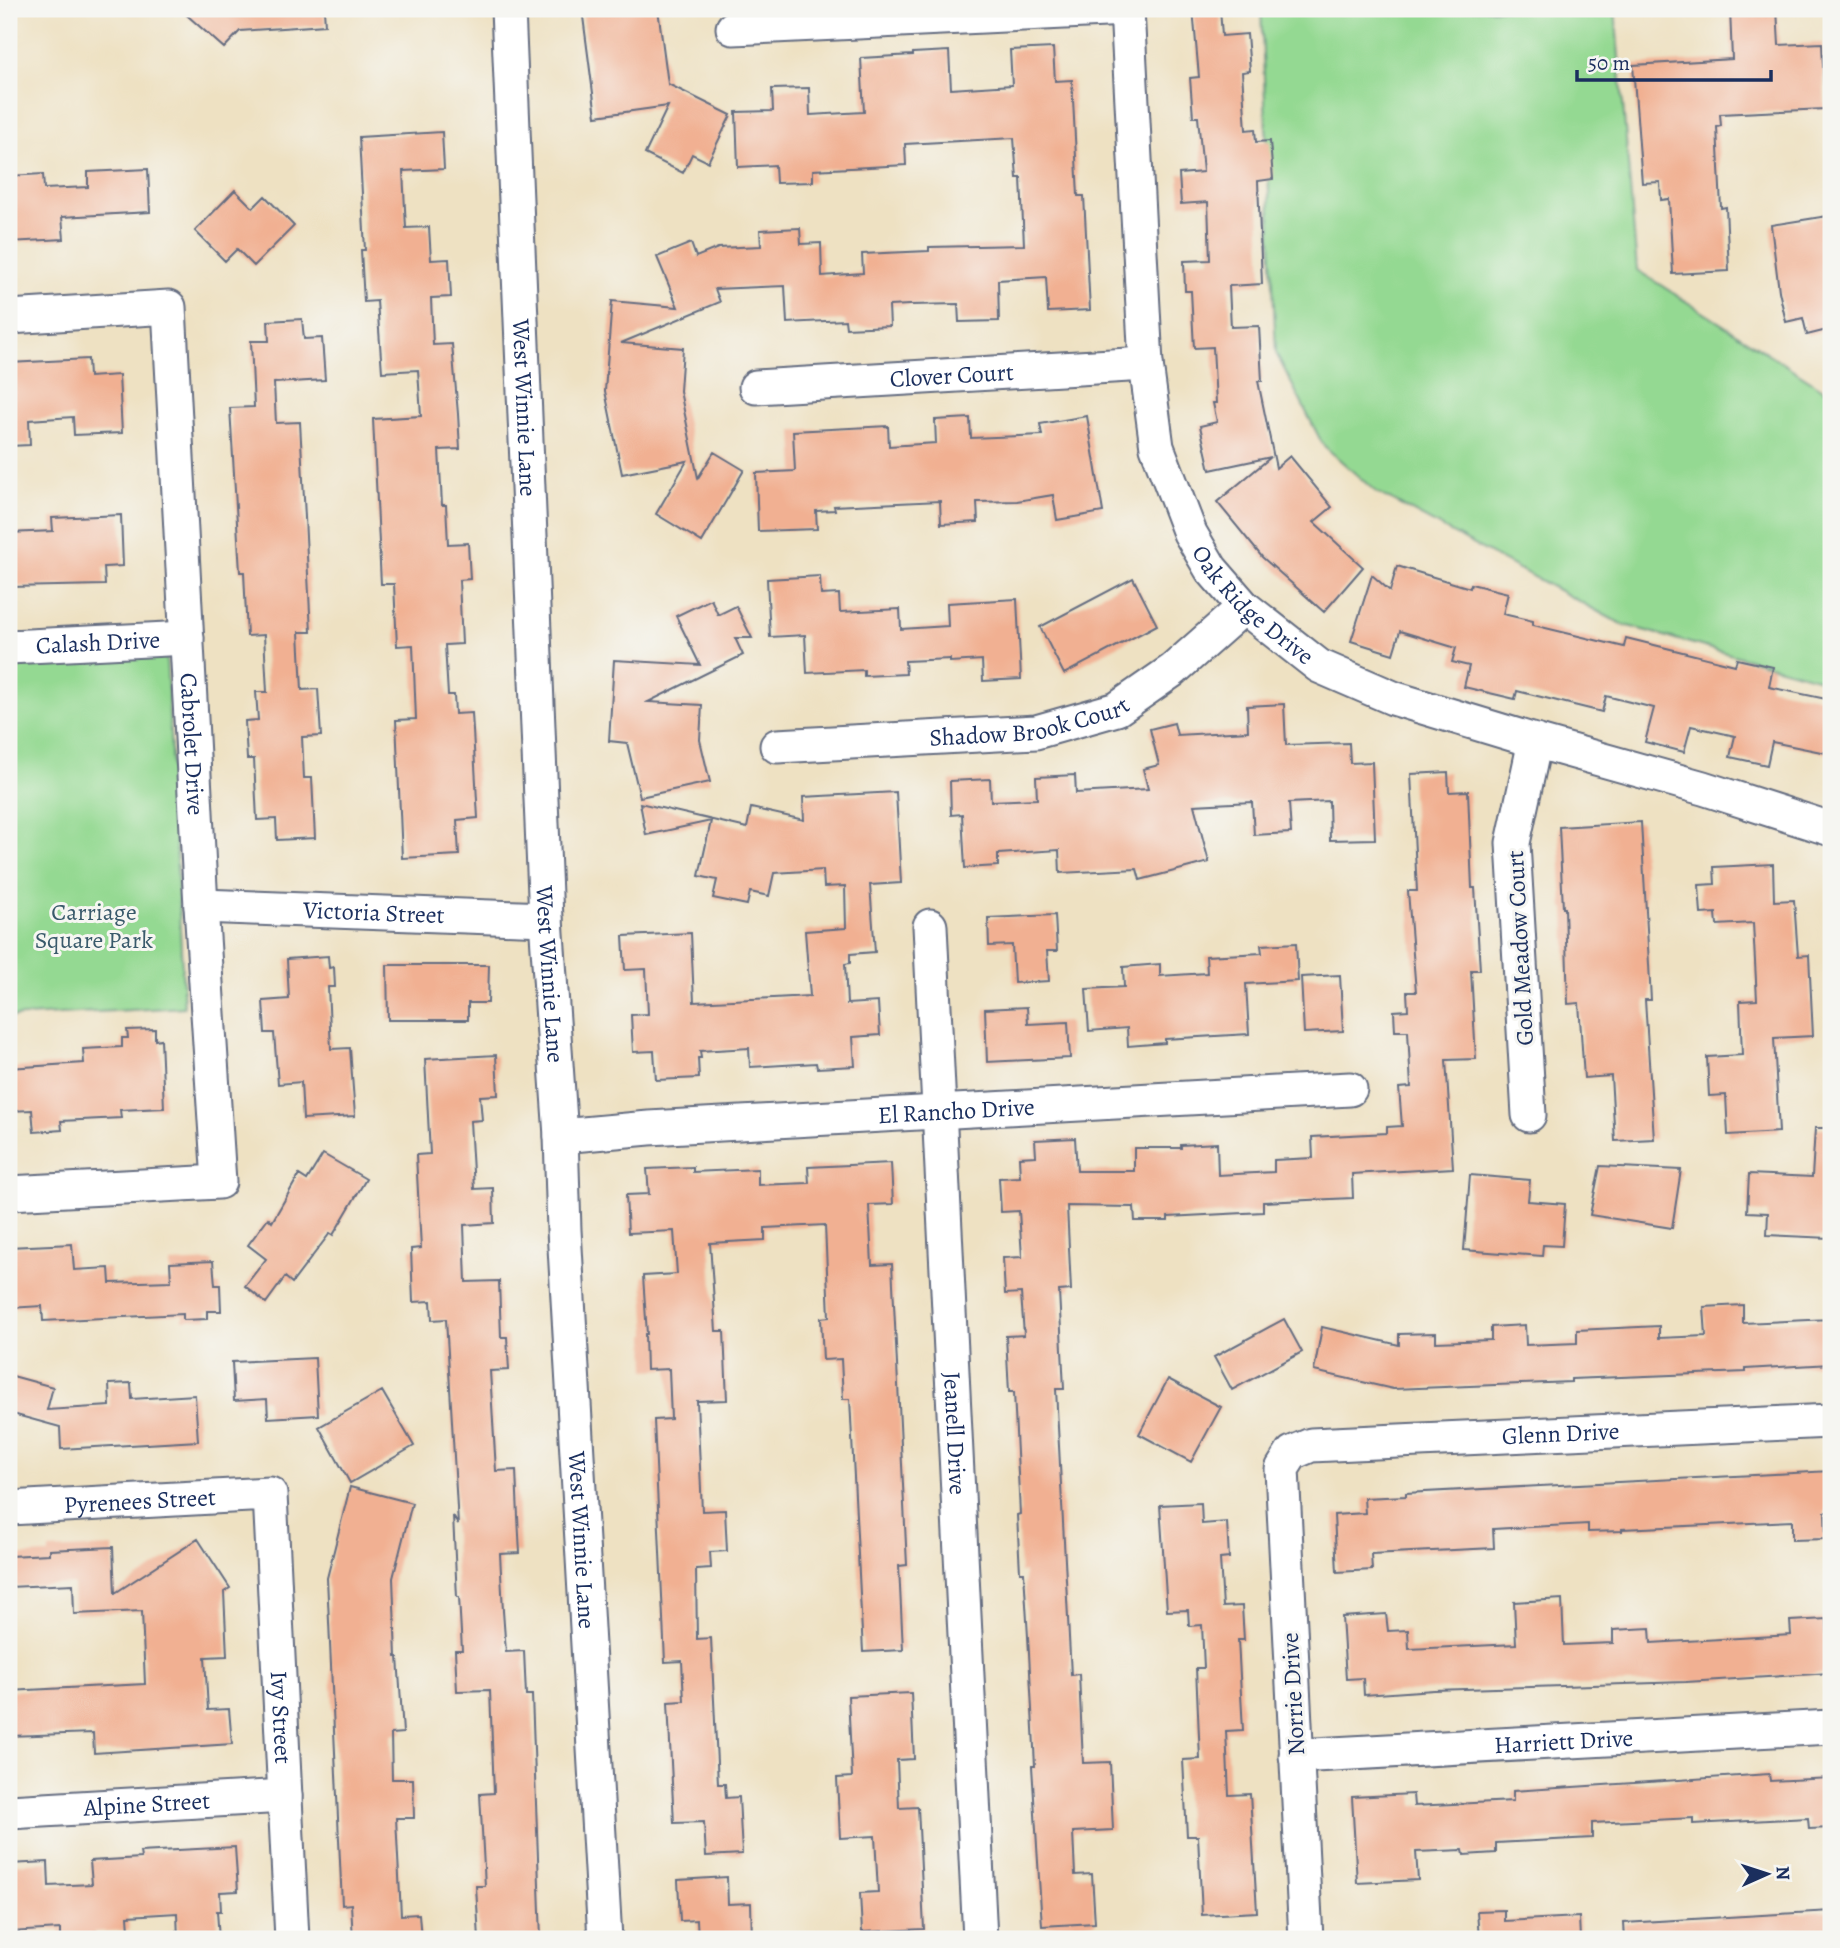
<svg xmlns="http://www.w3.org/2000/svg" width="1840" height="1948" font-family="Alegreya,serif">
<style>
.green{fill:#94d992;stroke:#588478;stroke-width:2}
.building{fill:#f1b092}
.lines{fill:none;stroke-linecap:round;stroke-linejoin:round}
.minor-casing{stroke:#656d81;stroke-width:37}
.minor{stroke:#fff;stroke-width:33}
.labels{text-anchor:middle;stroke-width:6;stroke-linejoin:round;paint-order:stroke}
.street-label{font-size:24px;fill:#1b2f5e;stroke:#f6f6f2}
.park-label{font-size:24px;fill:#395a6b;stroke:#f6f6f2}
</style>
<rect width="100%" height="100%" fill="#f6f6f2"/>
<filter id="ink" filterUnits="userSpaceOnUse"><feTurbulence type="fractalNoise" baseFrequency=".0143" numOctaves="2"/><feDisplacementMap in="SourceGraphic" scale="14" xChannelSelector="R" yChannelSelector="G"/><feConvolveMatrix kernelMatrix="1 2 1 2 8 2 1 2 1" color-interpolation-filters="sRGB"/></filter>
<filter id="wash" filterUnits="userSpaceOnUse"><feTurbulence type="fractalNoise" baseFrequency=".00686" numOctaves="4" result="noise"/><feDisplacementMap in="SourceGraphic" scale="28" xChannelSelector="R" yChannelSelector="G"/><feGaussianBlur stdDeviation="1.57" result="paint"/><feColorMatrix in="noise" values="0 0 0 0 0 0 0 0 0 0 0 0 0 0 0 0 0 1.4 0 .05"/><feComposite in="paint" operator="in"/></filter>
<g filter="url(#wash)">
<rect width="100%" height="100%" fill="#eee1c2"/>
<path class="green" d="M1261 9H1615L1637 270 1831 394V682L1621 624 1376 492 1323 445 1276 353Z
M166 654 184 1007 9 1017V663Z"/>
<g id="blocks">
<path class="building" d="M180 9H324L325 25 240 31 224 48Z
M582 9H658L668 84 731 115 708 162 692 154 683 173 645 154 668 106 596 116Z
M1193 9H1220L1222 36 1247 34 1250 71 1242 72 1246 130 1255 129 1256 142 1270 141 1273 179 1258 181 1262 284 1229 286 1231 327 1259 326 1262 381H1258L1276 468 1290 456 1332 507 1314 522 1363 567 1324 612 1262 557 1217 502 1271 457 1210 470 1200 426 1217 422 1213 403H1216L1213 347 1194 348 1191 291H1185L1184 261 1210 260 1208 202 1181 204 1179 174 1203 172 1198 117H1193L1190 78 1199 77Z
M1730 9H1777L1779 45 1822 43 1825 109 1720 114 1721 126 1717 127 1721 208 1726 207 1729 271 1673 274 1669 199 1661 200 1660 182 1642 183 1633 65 1732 59Z
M1053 48 1055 81 1072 80 1078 196H1084L1090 310 1048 312 1046 277 998 280 999 321 959 322 958 304 910 305 889 306 890 326 846 328 845 320 787 323 785 286 715 289 720 302 621 343 683 348 680 391 698 478 714 452 744 470 702 542 656 514 687 461 622 474 605 391 612 301 678 307 657 257 691 243 696 257 718 248 761 246 760 230 800 228 801 244 821 243 822 276 863 273 862 254 929 251V247L1024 245 1021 178H1017L1014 138 905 144 906 165 813 170V182L776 183 775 165 738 167 736 112 773 111 772 89 809 88 810 115 864 112 861 58 913 55V53L949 51 951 89 1012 85 1010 50Z
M442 132 444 169 403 171 406 228 429 227 431 260 449 259 451 297 431 298 433 345 452 344 458 414 460 449 439 450 442 505H446L448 544 468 543 470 579 459 580 462 644 445 645 448 695H454L455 714 472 713 478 818 457 820 459 855 402 858 396 720 416 719 413 645 397 646 394 584H381L373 419 421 416 418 370 382 372 377 301 364 302 361 250H365L359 137Z
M148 169 150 212 62 217 64 239 9 242V176L43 174 44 189 88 187V172Z
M235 190 253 208 265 196 294 226 254 266 237 249 225 261 195 231Z
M1828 216 1831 238V329L1807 335 1803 318 1786 322 1779 291 1771 225Z
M302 319 304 339 322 338 325 380 274 383 276 423 300 422 311 632H299L302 690 318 689 321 736 302 737 304 778H312L315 838 277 840 276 819 257 820 254 759H247L245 721 258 720 256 692H267L264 635 247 636 244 572H240L230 408 254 407 251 341H269L268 321Z
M88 359 89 377 119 375 122 433 74 435 73 417 29 420 30 445 9 446V363Z
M1087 416 1103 512 1057 520 1053 495 1017 501 977 502 978 522 941 524 940 501 834 506 835 510 816 511 817 529 758 531 756 473 795 471 793 431 888 426 889 446 936 443 935 420 970 418 971 438 1042 435 1040 424Z
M121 515 123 566 104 567 105 585 9 587V533L53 531 52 518Z
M1397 566 1470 588 1471 584 1508 593 1503 614 1533 621V625L1624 647 1626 638 1735 665 1737 659 1773 667 1769 687 1831 700V754L1772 742 1767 765 1730 757 1735 736 1691 726 1684 752 1645 742 1654 708 1606 696 1602 712 1517 691 1515 699 1464 687 1469 666 1452 662 1456 648 1400 631 1393 654 1351 641 1372 575 1390 591Z
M820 576 821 595 839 594 840 612 900 609 901 629 948 626 947 603 1017 599 1021 679 983 681 982 660 950 662V659L905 661 906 674 864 676V670L807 673 805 635 770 637 767 579Z
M1133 578 1157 625 1064 674 1040 627Z
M711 599 718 615 736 606 752 638H735L743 655 648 702 702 705 700 740 710 782 640 797 627 743 609 741 614 660 700 665 676 616Z
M1284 704 1286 745 1349 743 1350 763 1372 762 1375 839 1330 840 1329 801 1289 803 1291 833 1254 835 1252 802 1194 805 1209 862 1140 880 1137 869 1060 873 1059 850 998 854V866L965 868 962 814 951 815 950 781 990 779 991 801 1037 799 1036 777 1075 775 1076 793 1148 789 1143 769 1159 765 1150 729 1174 723 1177 735 1248 731 1247 706Z
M1448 772 1449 792 1468 791 1472 888H1475L1480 970H1471L1476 1059 1446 1060 1453 1168 1352 1174 1353 1198 1263 1202V1212L1168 1217V1221H1135L1134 1207 1067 1206 1071 1290 1059 1291 1064 1389H1056L1071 1675 1079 1674 1083 1763 1110 1762 1113 1830 1073 1832 1075 1875 1092 1874 1095 1923 1042 1926 1032 1766H1035L1029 1653 1024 1572H1020L1017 1515 1020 1514 1014 1392H1009L1006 1336 1024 1335 1021 1293 1005 1294 1003 1258 1022 1257 1019 1211 1001 1212 999 1178 1020 1177 1019 1157 1036 1156 1035 1140 1075 1138 1077 1171H1134V1148H1181V1145L1217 1143 1218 1175 1274 1172V1160L1313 1158 1312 1137 1387 1133V1127L1402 1126 1399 1088 1411 1087 1408 1031H1395L1394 1011 1408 1010 1407 992H1416L1408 891H1417L1411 774Z
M896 792 901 883 870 885 875 952 850 954V963L845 964 847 1004 878 1002 880 1035 853 1037 855 1066 817 1068 816 1063 750 1067 749 1048 700 1051 701 1058H698L699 1078 656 1080 654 1051 633 1052 631 1015 648 1014 646 969 625 970 623 936 691 933 694 1002 810 996 805 931 846 928 845 886 824 887 823 870 774 873 769 896 750 892 747 905 713 898 717 880 699 876 711 821 646 835 640 803 747 828 751 808 804 820 803 797Z
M1641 822 1651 1000H1645L1654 1139 1615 1141 1611 1076 1584 1078 1579 1003 1568 1004 1565 908H1563L1559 827Z
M1773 864 1774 901 1794 900 1798 956 1809 955 1813 1036 1774 1038 1779 1132 1728 1135 1726 1095 1709 1096 1707 1057 1742 1055 1740 1001 1757 1000 1753 923 1717 925 1716 913 1701 914 1699 885 1715 884 1714 867Z
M1055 915 1057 951H1047L1049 981 1014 983 1012 945 989 946 988 918Z
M1296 943 1298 981 1246 984 1249 1034 1165 1039V1043L1128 1046 1127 1028 1089 1031 1086 989 1124 987 1123 967 1160 964V976L1207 973 1206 956 1262 953 1261 945Z
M328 956 329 968 334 967 335 987H328L331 1049 350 1048 355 1116 303 1119 301 1082 278 1084 274 1033H265L263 1001 289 999 287 959Z
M387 965H489L488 1003H468V1020H388Z
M1340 975 1343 1031 1304 1033 1301 977Z
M1027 1007 1028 1024 1068 1022 1070 1058 987 1062 985 1009Z
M155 1029V1040L161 1039 164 1108 120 1110 121 1118 61 1121 62 1130 34 1132 32 1110 9 1111V1068L84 1063 83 1049 122 1047V1038H128L127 1030Z
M496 1055 498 1095 480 1096 482 1120 470 1121 474 1189 493 1188 494 1223 464 1225 466 1282 499 1281 501 1337H507L509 1370 490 1371 496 1471 516 1470 518 1517 520 1553 500 1554 503 1611 506 1652 524 1651 526 1695H532L541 1939H479L476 1886H485L480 1794 494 1793 490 1690 457 1691 455 1650H462L459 1597H457L453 1516 458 1525 446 1319 432 1320 431 1301 413 1302 411 1249 421 1248 416 1155 430 1154 425 1059Z
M1815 1128H1831L1830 1238 1767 1235 1768 1213 1747 1212 1749 1174 1812 1177Z
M323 1154 366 1179 333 1235 330 1233 292 1283 285 1277 266 1303 245 1286 266 1259 248 1245 268 1218 272 1222 299 1175 307 1180Z
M891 1163 893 1204 869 1205 872 1265 892 1264 907 1565 899 1566 903 1650 863 1652 850 1399H843L841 1359 823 1360 821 1318 829 1317 825 1225 765 1228V1240L710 1243 716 1331H724L727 1400 697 1401 702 1511 725 1510 727 1551 710 1552 711 1568 696 1569 697 1639 711 1638 718 1784H725L726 1798 739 1797 742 1854 706 1856 704 1822 674 1823 668 1702 684 1701 682 1661 665 1662 654 1420 671 1419 669 1369 646 1370 645 1334H647L643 1276 677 1274 674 1231 628 1233 626 1195 649 1194 647 1169 693 1167V1172L758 1169V1185L809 1183 808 1167Z
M1600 1166 1681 1170 1672 1228 1590 1215Z
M1470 1175 1530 1180 1528 1201 1565 1204 1562 1246 1543 1245 1542 1256 1464 1250Z
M72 1244 74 1270 109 1268 110 1283 171 1281 170 1263 213 1261 215 1285H220L221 1311H207V1319L183 1320V1314L43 1321 42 1306 9 1308V1247Z
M1743 1305V1323L1831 1319V1364L1746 1369V1372L1571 1379V1382L1393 1389 1314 1371 1322 1327 1399 1345V1334L1436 1333V1342L1491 1340V1327L1525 1325 1526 1345 1577 1343V1330L1659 1326V1338L1706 1336 1704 1307Z
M1284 1319 1302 1352 1232 1390 1214 1357Z
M315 1358 318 1415 268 1418 267 1399 234 1401 232 1362Z
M9 1375 53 1387 47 1410 110 1406 109 1384 131 1383 132 1399 195 1395 198 1441 61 1449 60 1427 9 1413Z
M1168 1379 1221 1407 1191 1462 1139 1434Z
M382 1391 414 1446 350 1483 319 1427Z
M1831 1471V1512H1825L1826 1539 1792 1540V1521L1622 1529V1531L1588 1532V1524L1493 1529 1494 1548 1371 1554 1372 1570 1337 1572 1334 1515 1365 1513 1364 1498 1406 1496V1493Z
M350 1487 412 1503 393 1578 396 1657H398L403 1733 391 1734 392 1779H413L414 1818H396L401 1915 419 1914 421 1939H353L351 1904 342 1905 327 1578Z
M1201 1503 1202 1524 1227 1522 1229 1558 1220 1559 1223 1607 1242 1606 1244 1640H1238L1243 1730 1226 1731 1229 1795 1250 1794 1257 1912 1202 1915 1198 1836H1187L1183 1760 1200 1759 1196 1668H1204L1202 1625 1189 1626 1188 1610 1167 1611 1160 1505Z
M198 1539 230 1588 224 1592 227 1656 205 1657 208 1710 229 1709 232 1744 94 1753 93 1733 9 1736V1691L145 1684 142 1611 74 1614 73 1584 9 1587V1556L49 1554V1550L113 1547 115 1593Z
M1562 1599 1564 1645 1613 1643V1630L1650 1628 1651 1643 1791 1635 1790 1621 1827 1619 1828 1637 1831 1636V1673L1686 1682 1434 1690 1364 1695 1363 1678 1346 1679 1342 1617 1386 1614 1388 1631 1408 1630 1409 1649 1516 1644 1514 1602Z
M911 1693 914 1759 897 1760 899 1808 918 1807 924 1929 862 1932 860 1893 878 1892 875 1836 840 1838 837 1778 852 1777 848 1696Z
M1769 1774 1770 1781 1831 1778V1828L1809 1829 1808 1818 1693 1824V1818L1592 1823V1838L1496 1843V1853L1464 1855 1463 1850 1416 1852 1418 1880 1357 1883 1352 1797 1413 1794 1414 1806 1513 1801V1791Z
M235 1847 238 1891 220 1892 221 1911H217L219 1939H178L177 1913 128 1916 129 1930 94 1932 95 1939H60V1929L9 1932V1894H11L9 1864 48 1862 49 1886 92 1884 90 1861 141 1858 140 1852Z
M727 1877 728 1904 751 1903 752 1939H698L697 1920 680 1921 678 1880Z
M1504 1910V1921L1579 1917 1580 1939H1479L1477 1911Z
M1831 1911V1939H1625L1624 1923Z"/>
</g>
</g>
<g filter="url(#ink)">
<use href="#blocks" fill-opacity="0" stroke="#656d81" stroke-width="2"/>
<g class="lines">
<defs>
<g id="minor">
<path id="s1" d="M508 9 546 919 561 1136 564 1230 605 1939"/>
<path id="s2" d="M1127 9 1146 364 1157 447 1190 533 1211 569 1244 607 1319 666 1393 698 1535 741 1703 788 1831 829"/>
<path d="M733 28 1127 9"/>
<path id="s3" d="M9 317 169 307 201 906 219 1182 9 1193"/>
<path id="s4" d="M756 387 1146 364"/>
<path id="s5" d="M9 647 187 638"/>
<path id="s6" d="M777 746 1036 732 1117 709 1173 670 1244 607"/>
<path id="s7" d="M201 906 546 919"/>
<path id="s8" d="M930 926 980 1939"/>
<path d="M1529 1115 1513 843 1535 741"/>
<path id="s9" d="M561 1136 649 1128 1350 1089"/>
<path id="s10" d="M9 1508 270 1494 292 1939"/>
<path id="s11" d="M1296 1756 1831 1727"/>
<path id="s12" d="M9 1812 285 1796"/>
<path id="s13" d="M1306 1939 1282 1469 1292 1453 1311 1445 1831 1421"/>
</g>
</defs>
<use href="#minor" class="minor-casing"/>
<use href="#minor" class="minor"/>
</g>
</g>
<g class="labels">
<g class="street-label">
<text dy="8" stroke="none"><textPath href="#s4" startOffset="196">Clover Court</textPath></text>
<text dy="8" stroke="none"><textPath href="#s1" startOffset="399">West Winnie Lane</textPath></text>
<text dy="8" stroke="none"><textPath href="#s2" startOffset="628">Oak Ridge Drive</textPath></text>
<text dy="8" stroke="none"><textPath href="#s5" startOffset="89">Calash Drive</textPath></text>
<text dy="8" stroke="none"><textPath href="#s6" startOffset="254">Shadow Brook Court</textPath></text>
<text dy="8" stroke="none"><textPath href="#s3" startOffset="598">Cabrolet Drive</textPath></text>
<text dy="8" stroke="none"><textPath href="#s7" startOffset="173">Victoria Street</textPath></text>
<text transform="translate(1520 948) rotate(-93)" y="8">Gold Meadow Court</text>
<text dy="8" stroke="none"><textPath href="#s1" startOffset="966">West Winnie Lane</textPath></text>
<text dy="8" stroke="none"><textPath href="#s9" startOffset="396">El Rancho Drive</textPath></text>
<text dy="8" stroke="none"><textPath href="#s8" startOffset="508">Jeanell Drive</textPath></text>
<text dy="8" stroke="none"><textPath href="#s13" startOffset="760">Glenn Drive</textPath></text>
<text dy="8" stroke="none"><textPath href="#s10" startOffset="131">Pyrenees Street</textPath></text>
<text dy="8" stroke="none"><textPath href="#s1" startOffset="1533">West Winnie Lane</textPath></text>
<text transform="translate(1293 1694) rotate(-93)" y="8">Norrie Drive</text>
<text dy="8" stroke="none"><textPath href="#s10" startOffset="485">Ivy Street</textPath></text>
<text dy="8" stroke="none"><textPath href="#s11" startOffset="268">Harriett Drive</textPath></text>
<text dy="8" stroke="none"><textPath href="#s12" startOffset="138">Alpine Street</textPath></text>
</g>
<g class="park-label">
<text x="94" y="920">Carriage<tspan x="94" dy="28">Square Park</tspan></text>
</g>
</g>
<rect width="1840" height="1948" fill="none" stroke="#f6f6f2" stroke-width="35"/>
<g transform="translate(1767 1874) rotate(87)" stroke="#f6f6f2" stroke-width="5" paint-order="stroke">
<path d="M0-5L12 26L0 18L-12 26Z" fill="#1b2f5e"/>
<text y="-10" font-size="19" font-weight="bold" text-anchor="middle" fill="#1b2f5e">N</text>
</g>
<path d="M1577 70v10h194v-10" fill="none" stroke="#1b2f5e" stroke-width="3.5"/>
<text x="1588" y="70" font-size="21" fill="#1b2f5e" stroke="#f6f6f2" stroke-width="5" paint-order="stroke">50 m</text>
</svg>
